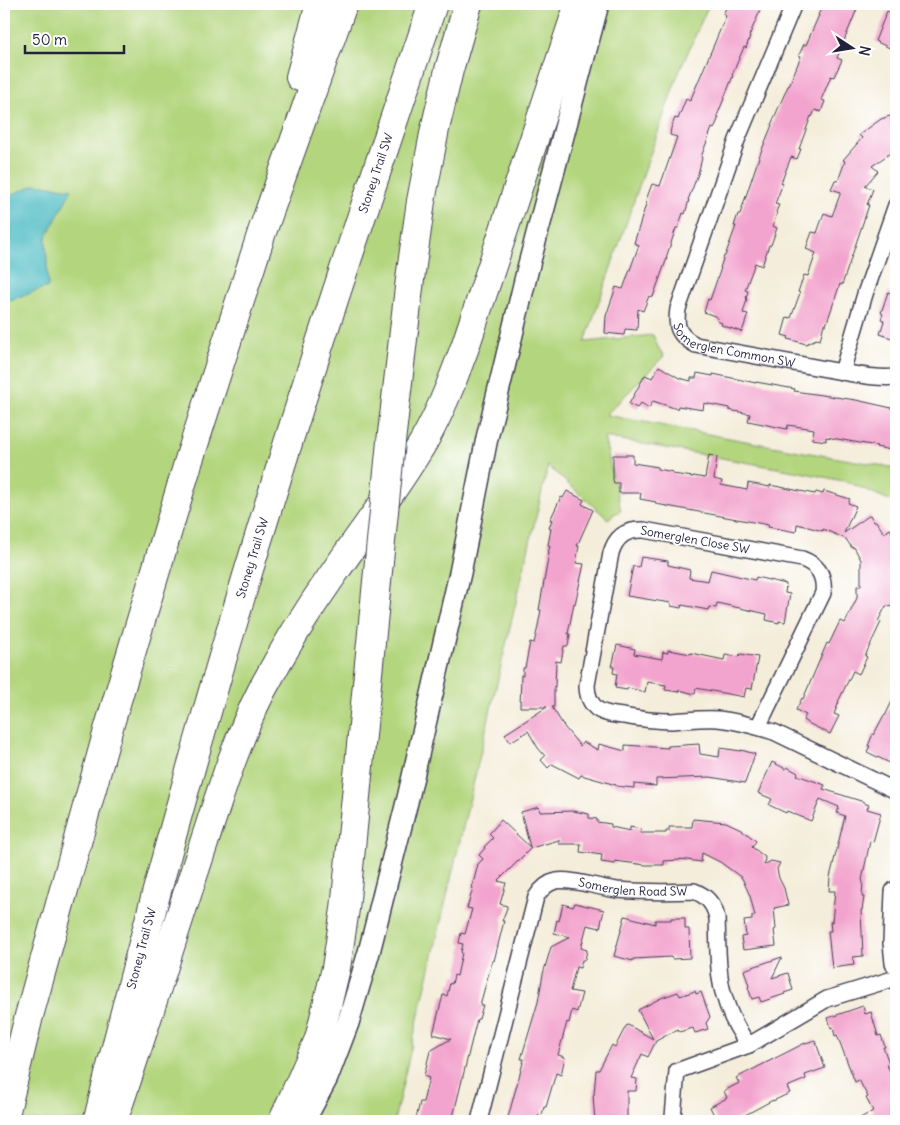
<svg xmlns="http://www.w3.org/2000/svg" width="900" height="1125" font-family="Delius,sans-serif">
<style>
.green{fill:#b3d57d;stroke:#6a7c5c}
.water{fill:#4cbbc2;stroke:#376e7e}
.building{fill:#f3a4ce}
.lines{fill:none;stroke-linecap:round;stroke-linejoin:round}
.street-casing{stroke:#424053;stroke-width:18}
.secondary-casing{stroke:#424053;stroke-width:24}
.highway-casing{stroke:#424053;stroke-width:30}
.street{stroke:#fff;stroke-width:15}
.secondary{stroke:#fff;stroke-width:21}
.highway{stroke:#fff;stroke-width:28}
.highway-bridge-casing{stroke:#424053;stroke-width:30;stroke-linecap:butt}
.highway-bridge{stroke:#fff;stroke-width:28}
.labels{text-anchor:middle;stroke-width:4;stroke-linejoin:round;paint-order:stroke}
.street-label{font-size:12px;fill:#22223b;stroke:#fff}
</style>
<rect width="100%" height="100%" fill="#fff"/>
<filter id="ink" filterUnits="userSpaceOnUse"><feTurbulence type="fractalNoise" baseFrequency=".02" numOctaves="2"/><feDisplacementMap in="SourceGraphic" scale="10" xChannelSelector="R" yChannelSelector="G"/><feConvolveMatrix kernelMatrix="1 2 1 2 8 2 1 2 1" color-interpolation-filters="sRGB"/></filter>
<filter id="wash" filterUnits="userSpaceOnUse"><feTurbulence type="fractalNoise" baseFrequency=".0096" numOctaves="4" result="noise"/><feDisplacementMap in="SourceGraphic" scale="20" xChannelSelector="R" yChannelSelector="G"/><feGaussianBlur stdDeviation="1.12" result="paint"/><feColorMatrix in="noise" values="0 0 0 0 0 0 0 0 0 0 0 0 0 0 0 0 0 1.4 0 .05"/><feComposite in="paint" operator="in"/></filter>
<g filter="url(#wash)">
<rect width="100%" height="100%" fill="#f4edda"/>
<path class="green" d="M4 4H709L677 77 585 342 653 335 658 347 664 356 606 415 804 452 896 468V503L848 482 800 472 604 437 621 511 614 514 608 519 548 466 394 1121H4Z"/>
<path class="water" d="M36 184 72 189 46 238 48 287 4 302V198Z"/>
<g id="blocks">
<path class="building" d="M728 4H763L749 36H750L746 48 744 47 732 75 733 76 717 116 719 117 714 129 712 128 701 157 702 158 698 174 688 200H689L685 214 683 213 678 228H676L666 258H667L653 297 649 296 643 311 638 309 637 330 625 329 624 335 605 333 606 316 616 287 623 289 639 245 634 243 647 201 646 200 652 184 660 186 677 137 670 135 671 128 675 118 678 119 686 99 690 101 726 16 723 14Z
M823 4H859L837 58 842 60 834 77 831 76 821 100 825 101 821 112 815 110 812 117 811 116 799 149H801L797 159 791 157 781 183H783L775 204 779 205 776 212 777 213 773 226 777 228 771 245H769L762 266 755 263 745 290 748 291 746 298 747 299 743 313 748 314 742 332 721 325 722 323 717 321 718 318H716L717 317 704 312 708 299 710 300 721 268H720L724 256H725L736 226H734L738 214H740L759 157 772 125H771L788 86H789L801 56 799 55 804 44 806 45 819 15H818Z
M887 11 896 15V51L875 41Z
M896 114V149L872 166 878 171 865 186 873 189 867 205H869L842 285 840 284 826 325 824 324 820 340 816 339 806 344 788 339 789 337 782 335 787 317 791 318 800 293 798 292 804 275 808 276 816 253 806 249 812 232 817 233 824 213 832 216 841 192 831 189 835 180 838 181 845 161 843 160 862 138 859 135 881 119Z
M888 292 896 295V332L894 339 880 334 884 321 881 319 883 314 881 313Z
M659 366 679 378 691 381V378H696L697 373 713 376V374L756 383V382L795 389 794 391 856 400 896 409V451L876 447 877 446 826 437V441L812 439 814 429 788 425 787 429 748 421 750 414 729 410V408L704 403 703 410 678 406 677 409 653 401 649 408 641 403 637 408 629 404 645 375 652 378Z
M613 455H633V463L658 467V469L673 472V474L693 477V476L705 478 709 455 717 457 714 479 722 481 721 485 747 490 748 483 770 487V485L815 494 816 492 823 494 824 491 850 499 848 503 856 506 844 533 870 515 874 522 876 521 884 533 890 529 896 539V549L893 551V572H895L896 607 886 606 878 621 881 622 865 656 867 657 859 674 853 671 838 702H839L834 714 839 716 830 734 806 722 803 720 806 715 796 710 802 698 803 699 827 643 829 644 840 621 845 623 857 598V586H861V560L854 547 852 548 846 539 823 529V531L797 524 796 532 780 529 768 527 769 525 656 504V502L640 499 641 493H619V483H614L613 480Z
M567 491 584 500 582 504 593 510 577 546H579L576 563 584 564 575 604 574 603 568 634H570L568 646H564L561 662 556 661 555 687 554 686V707H552L565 728 580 746 583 742 598 750 599 744 625 751V745L668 748V746L699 744 700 754 719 757 720 748 741 751V750L755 754 745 783 710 777 656 779V786L634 784V788L616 786V785L581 775 579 778 552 764 548 768 541 760 545 756 538 748 528 731 510 742 505 734 547 707H520L521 675 523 676V668H525L530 642 534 643 537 631 541 610H539L549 553H548L550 546 548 545 551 529 549 528 552 520H550L561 497 563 498Z
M641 557 668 561V565L690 570 689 578 708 581 711 570 755 580 756 577 786 584 785 593 790 594 785 622 779 621V623L766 620 767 614 717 603 716 608 709 607 708 610 682 605 681 608 671 606V603L627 596 633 566 639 567Z
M617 645 635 649 634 654 662 659 663 652 668 653V650L691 654V653L724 660 725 655 739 657 740 654 758 657 752 689 746 688 744 697 696 688 695 694 679 690V692L665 690 666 685 647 682 645 692 628 688 627 690 615 688 617 674 613 673 614 667H612Z
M896 693V755L892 764 867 752 870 746H868L873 734H874L884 715 885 716Z
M772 762 786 769 787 767 798 773 797 775 825 785 823 789 864 802V803L869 805 867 809 881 813 873 842 870 841 862 880 863 881 862 897H864L862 910H861L863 956 853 957 854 965 832 968 828 931H831L830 922H832L835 891H829L830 877 845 816 837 813 839 807 820 799 811 821 787 811 786 813 769 805 772 799 758 793Z
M539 807 540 812 573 811 589 814V818L597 819V822L611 824V827L630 831V827L641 829 640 833H666V831H669V827H692L693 819 726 822 741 829 756 841 752 847 765 857 764 865 771 861 780 863 777 869 779 878 784 888 788 905 774 908 776 929 774 930 776 946 743 950 741 937 746 936 744 921 752 920V916H755L750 896 742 878 720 862 702 853 701 862 680 859V860L664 861V865H646L615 861V864L601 862 602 855 580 852 581 844H559V840L531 848 498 881 506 883 500 904 507 906V908L502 921H504L494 961 493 960 488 976 480 1005H483L479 1019H477L452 1121H423L416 1119 420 1102H423L429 1078 424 1076 430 1051 451 1039 433 1034 443 995 447 996 450 983 452 984 454 975 457 976 462 953 461 952 463 944 459 943 461 933 465 934 472 909 467 908 473 888H472L478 864 483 859 479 855 485 848 484 847 493 838 489 834 501 820 530 847 521 812Z
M575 903 604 910 600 928 587 925 581 948 587 950 585 960H582L580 968 576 967 570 991 582 993 577 1012 572 1010 569 1023 567 1022 558 1055 565 1057 561 1075 556 1073 546 1107H544L542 1115 539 1114 537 1121H507L524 1059H521L538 1002 543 974 551 947 570 937 554 933 557 920 559 921 563 904 573 907Z
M625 916 655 924V920H671V918H685V929H689L690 958 672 959 671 957 633 959V961L614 956Z
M782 957 772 978 788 973 793 990 784 993 785 994 761 1002 759 997 752 999 748 987 749 986 744 970Z
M695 991 696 994 701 992 710 1017 706 1023 708 1029 695 1033 693 1028 679 1032 678 1029 656 1041 648 1057 642 1054 631 1078 637 1079 636 1091H627V1121H595L593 1095H594L596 1070H599L612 1045 615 1047 626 1026 628 1025 653 1039 638 1010 661 998 678 992 680 996Z
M863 1006 865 1014 871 1012 878 1036 881 1035 885 1047H883L889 1063 886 1064 896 1082V1121H855L873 1111 866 1098 868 1097 859 1080 855 1082 837 1035 835 1036 833 1027 831 1028 828 1018Z
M815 1040 825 1068 805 1075 806 1079 787 1087 790 1093 773 1101V1100L734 1121H717L710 1107 727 1098 724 1091 739 1083 736 1078 803 1044Z"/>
</g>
</g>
<g filter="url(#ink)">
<use href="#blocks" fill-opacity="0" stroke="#424053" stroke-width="1"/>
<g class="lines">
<defs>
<g id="street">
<path id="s1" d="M794 4 737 140 678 309C675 328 679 336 696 345L842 372 865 294 896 205"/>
<path d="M842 372C860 375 878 379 896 377"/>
<path d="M758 727 823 593C825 576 818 565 802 559L644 530C627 529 616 536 611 553L587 685C587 694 590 703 597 709 604 714 614 715 623 716 639 719 656 721 672 721 688 720 702 718 718 719 737 721 755 726 774 732L896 791"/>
<path d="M673 1117 677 1071 749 1045 827 999 896 978"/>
<path id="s2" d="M479 1121 536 897C541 889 547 883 556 881 570 878 601 888 617 890 642 892 668 892 694 891 707 896 714 904 717 918 718 940 717 972 723 992 728 1011 737 1030 749 1045"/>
</g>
<path id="secondary" d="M896 892 894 943 896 963
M304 1121 327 1078 348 1023 369 952 408 798 460 573 487 438 528 268 598 4"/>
<g id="highway">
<path d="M300 77 320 4"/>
<path d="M391 442 410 279 421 201 435 129 449 70 468 4"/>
<path id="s3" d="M99 1115C160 868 230 623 308 380 348 254 391 129 433 4"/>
<path d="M4 1119 29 1016 109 727 189 460 262 232 343 4"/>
<path d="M113 1121C145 1029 173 935 204 843 221 791 237 739 262 690 283 650 308 610 334 573 364 529 397 487 424 441 441 411 453 379 465 347L579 4"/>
<path d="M283 1121 319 1039 336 968 345 909 379 561"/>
</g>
</defs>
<use href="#street" class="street-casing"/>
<use href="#secondary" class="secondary-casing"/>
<use href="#highway" class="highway-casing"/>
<use href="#street" class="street"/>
<use href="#secondary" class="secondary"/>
<use href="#highway" class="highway"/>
<defs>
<path id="highway-bridge" d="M379 561 391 442"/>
</defs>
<use href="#highway-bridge" class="highway-bridge-casing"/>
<use href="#highway-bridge" class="highway-bridge"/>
</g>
</g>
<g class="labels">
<g class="street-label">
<text dy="4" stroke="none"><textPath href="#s3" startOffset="982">Stoney Trail SW</textPath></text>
<text dy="4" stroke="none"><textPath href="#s1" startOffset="406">Somerglen Common SW</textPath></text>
<text transform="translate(695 540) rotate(10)" y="4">Somerglen Close SW</text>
<text dy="4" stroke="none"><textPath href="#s3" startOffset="578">Stoney Trail SW</textPath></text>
<text dy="4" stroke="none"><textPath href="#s2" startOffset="335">Somerglen Road SW</textPath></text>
<text dy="4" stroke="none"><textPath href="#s3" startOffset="172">Stoney Trail SW</textPath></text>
</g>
</g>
<rect width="900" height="1125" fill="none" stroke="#fff" stroke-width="20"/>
<g transform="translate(852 48) rotate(102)" stroke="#ffffff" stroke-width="4" paint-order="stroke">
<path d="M0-4L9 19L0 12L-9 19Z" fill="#22223b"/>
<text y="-8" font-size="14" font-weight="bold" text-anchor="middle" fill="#22223b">N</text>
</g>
<path d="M25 45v8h99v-8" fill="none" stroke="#22223b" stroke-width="2.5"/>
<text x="32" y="45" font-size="15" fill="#22223b" stroke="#ffffff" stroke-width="4" paint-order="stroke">50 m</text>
</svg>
